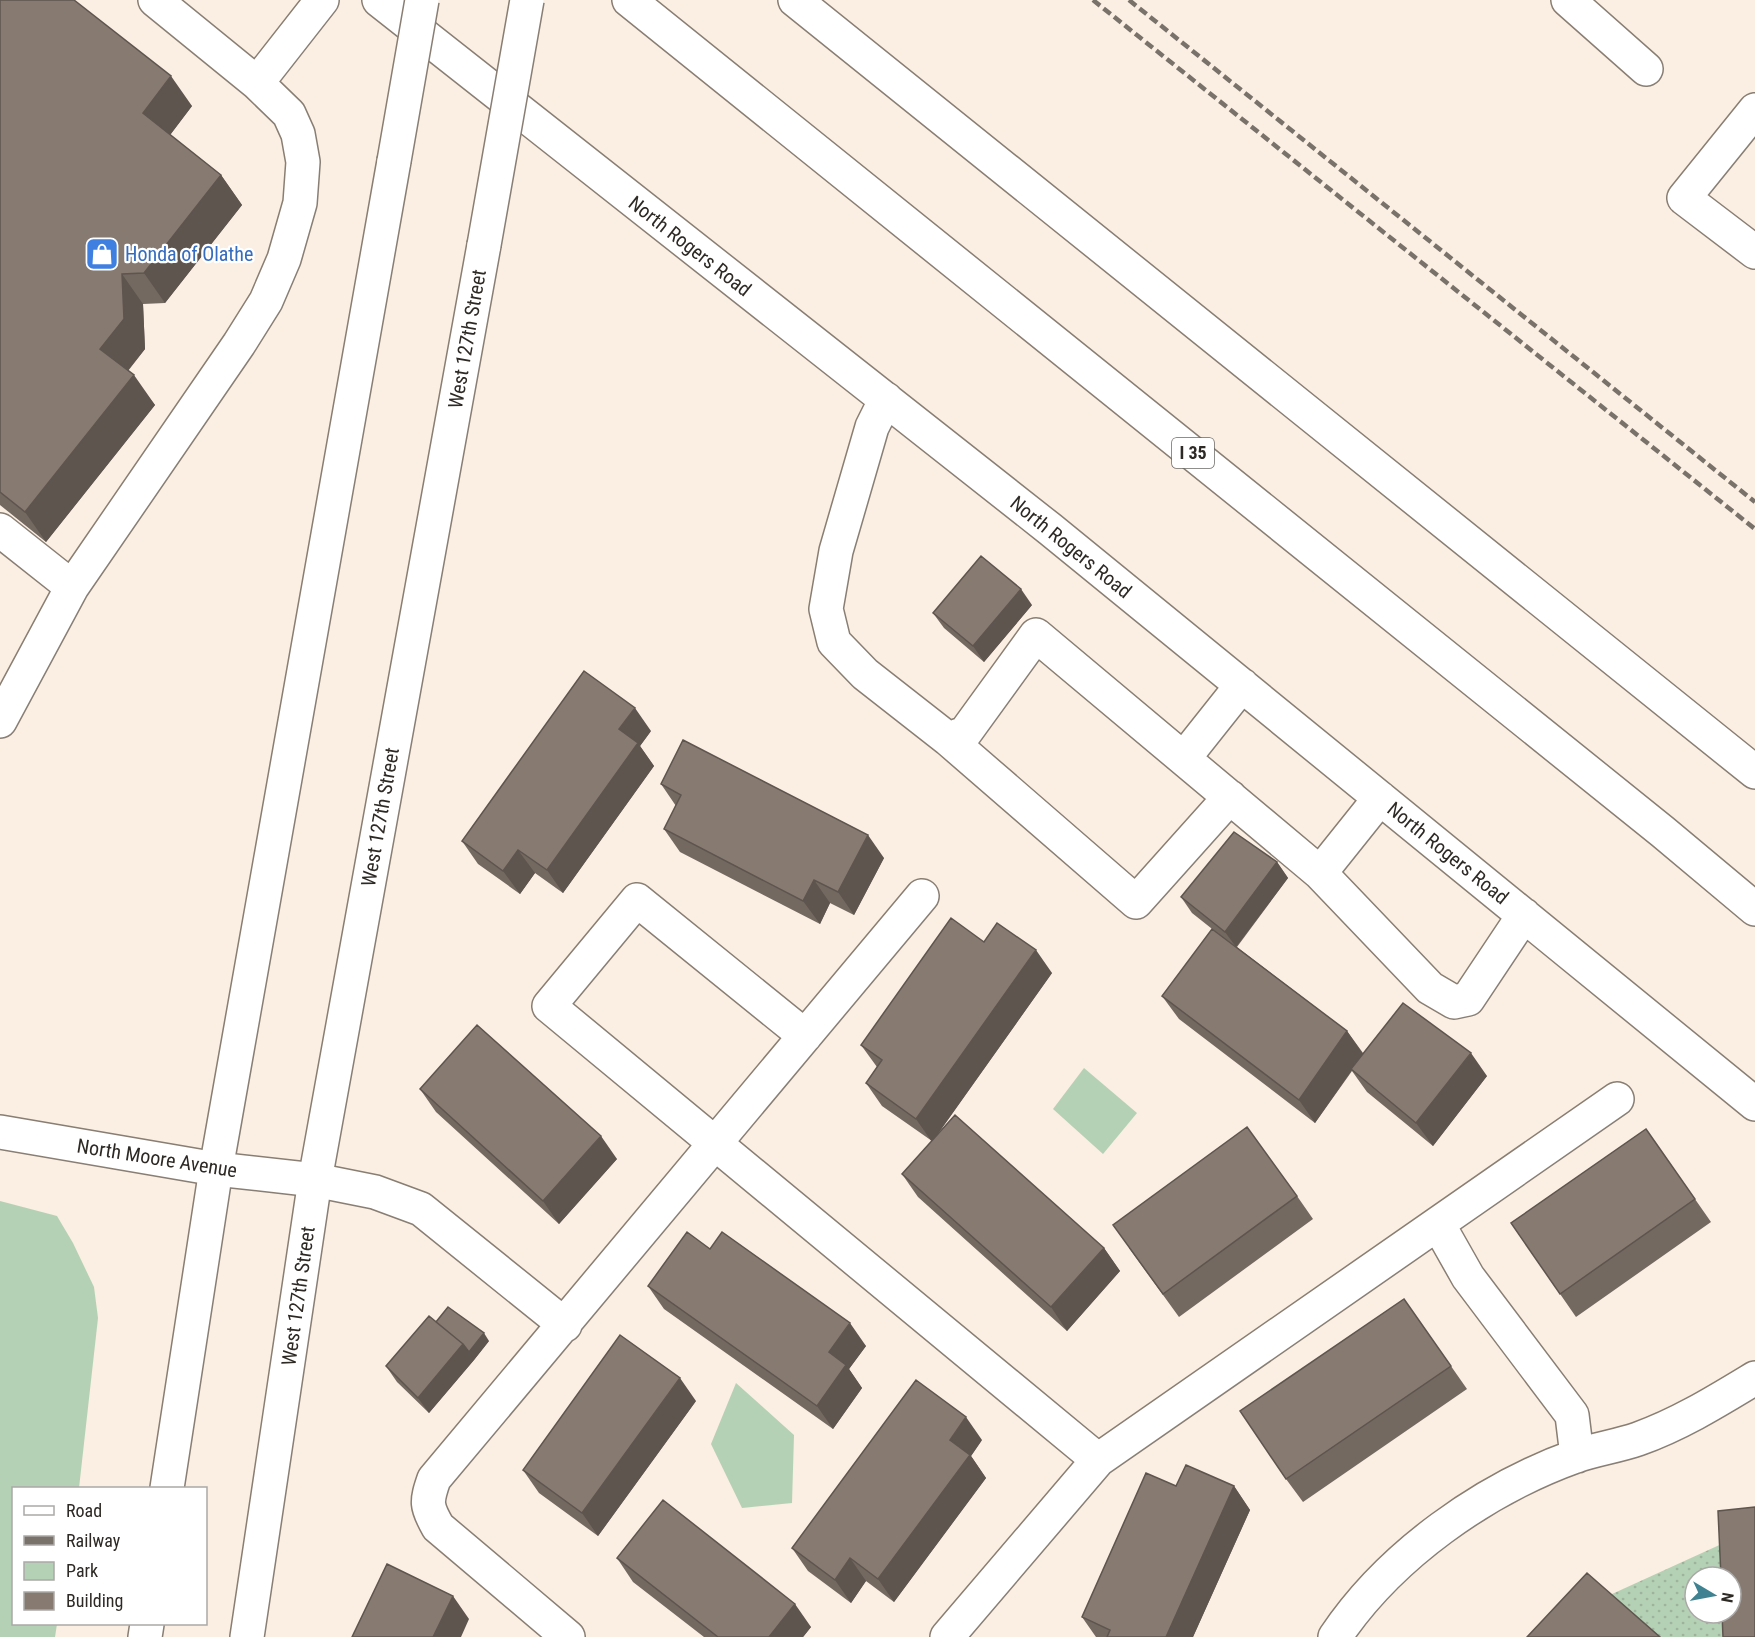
<svg xmlns="http://www.w3.org/2000/svg" width="1755" height="1637" font-family="'Roboto Condensed',sans-serif">
<style>
.green{fill:#b5d1b5}
.garden{fill:url(#garden-dots);fill-rule:evenodd}
.lines{fill:none;stroke-linecap:round;stroke-linejoin:round}
.minor-casing{stroke:#897e73;stroke-width:36}
.major-casing{stroke:#897e73;stroke-width:36}
.highway-casing{stroke:#897e73;stroke-width:36}
.minor{stroke:#fff;stroke-width:33}
.major{stroke:#fff;stroke-width:33}
.highway{stroke:#fff;stroke-width:33}
.rail{stroke:#79726a;stroke-width:4.5;stroke-dasharray:9 4.5;stroke-linecap:butt}
.major-bridge-casing{stroke:#897e73;stroke-width:36;stroke-linecap:butt}
.major-bridge{stroke:#fff;stroke-width:33}
.wall{fill:#746961}
.shaded-wall{fill:#5e554f}
.building{fill:#877a71;stroke:#5e554f;stroke-width:1.5}
.labels{text-anchor:middle;stroke-width:4.5;stroke-linejoin:round;paint-order:stroke}
.shield{fill:#fff;stroke:#6c6966;stroke-width:1.5}
.shield-label{font-size:18px;font-weight:bold;fill:#2d2924}
.street-label{font-size:20px;fill:#2d2924;stroke:#fff}
.shop-label{font-size:20px;fill:#366cbe;stroke:#fff;text-anchor:start}
</style>
<defs>
<pattern id="garden-dots" width="8" height="8" patternUnits="userSpaceOnUse" patternTransform="scale(1.5)"><rect width="8" height="8" fill="#b5d1b5"/><path d="M2 2h.1M6 6h.1" fill="none" stroke="#9cb39c" stroke-width="1.8" stroke-linecap="round"/></pattern>
</defs>
<rect width="100%" height="100%" fill="#fbeee2"/>
<path class="green" d="M1084 1068 1137 1113 1103 1154 1053 1109Z
M0 1201 57 1216 73 1243 94 1287 98 1318 79 1488H14V1624H57L55 1637H0Z
M736 1383 794 1435 792 1503 742 1508 711 1444Z"/>
<path class="garden" d="M1726 1542 1743 1637H1647L1609 1603 1612 1594ZM1695 1577H1731V1613H1695Z"/>
<g class="lines">
<defs>
<path id="minor" d="M379 0 1050 529 1755 1104
M1568 0 1646 69
M257 83 322 0
M1755 110 1684 198 1755 252
M886 399 872 427 836 551 826 609 834 642 865 674 948 739 965 733 1036 635 1320 873 1430 988 1454 1002 1468 999 1524 915
M0 530 72 587
M0 721 72 587 239 344 266 301 284 259 300 203 303 162 298 134 289 114 257 83 155 0
M948 739 1136 902 1230 797
M1184 758 1242 685
M1320 873 1380 798
M805 1036 637 900 549 1006 1098 1460
M0 1132 216 1169 315 1180 375 1192 421 1209 565 1325
M1438 1224 1468 1277 1572 1415 1577 1456
M568 1637 438 1527C426 1506 426 1502 434 1479L922 896
M947 1637 1098 1460 1617 1099
M1335 1637C1390 1555 1484 1489 1576 1456 1596 1449 1618 1446 1638 1439 1680 1424 1717 1401 1755 1378"/>
<path id="major" d="M167 1488 216 1169 394 161
M145 1637 147 1624
M247 1637 315 1180 484 245"/>
<path id="highway" d="M629 0 1663 832 1755 909
M795 0 1755 772"/>
</defs>
<use href="#minor" class="minor-casing"/>
<use href="#major" class="major-casing"/>
<use href="#highway" class="highway-casing"/>
<use href="#minor" class="minor"/>
<use href="#major" class="major"/>
<use href="#highway" class="highway"/>
<path class="rail" d="M1093 0 1755 529
M1129 0 1755 502"/>
<defs>
<path id="major-bridge" d="M394 161 422 0
M484 245 527 0"/>
</defs>
<use href="#major-bridge" class="major-bridge-casing"/>
<use href="#major-bridge" class="major-bridge"/>
</g>
<path class="wall" d="M0 0 192 106 170 135 221 175 242 205 165 303 143 304 145 349 128 371 155 405 46 542 0 505Z
M1032 605 984 662 944 628 933 613Z
M651 731 640 746 654 766 563 893 535 873 520 894 478 864 462 841Z
M661 784 884 858 854 915 830 903 820 924 680 852 664 829 676 806Z
M1277 862 1288 878 1237 947 1347 1031 1363 1053 1487 1076 1433 1146 1367 1092 1352 1071 1315 1123 1179 1019 1162 996 1221 936 1192 913 1181 897Z
M984 942 1052 973 935 1138 1104 1248 1120 1271 1067 1331 918 1197 902 1174 932 1141 882 1106 866 1083 877 1067 861 1045Z
M420 1089 617 1159 559 1224 436 1112Z
M1646 1129 1711 1222 1576 1317 1511 1223Z
M1297 1196 1313 1219 1179 1317 1129 1248Z
M710 1249 866 1346 849 1369 862 1388 833 1429 664 1309 648 1286Z
M1404 1299 1467 1389 1303 1502 1286 1479Z
M489 1341 474 1360 429 1413 397 1382 386 1366Z
M696 1401 598 1536 539 1493 523 1470Z
M982 1440 971 1456 986 1478 894 1602 866 1581 851 1603 808 1571 792 1548Z
M1176 1486H1234L1250 1510 1193 1637H1096L1082 1617Z
M617 1558 811 1627 803 1637H704L633 1582Z"/>
<path class="shaded-wall" d="M171 76 192 106 164 143 143 113Z
M221 175 242 205 165 303 144 273Z
M122 274 143 304 145 349 121 379 100 349Z
M134 375 155 405 46 542 25 512Z
M1021 589 1032 605 984 662 973 646Z
M635 708 651 731 640 746 654 766 563 893 547 870 619 729Z
M868 835 884 858 854 915 838 892Z
M518 850 535 873 520 894 503 871Z
M1277 862 1288 878 1236 947 1225 932Z
M814 880 830 903 820 924 803 901Z
M1036 950 1052 973 932 1142 916 1119Z
M1347 1031 1363 1054 1315 1123 1299 1100Z
M1471 1053 1487 1076 1433 1146 1416 1123Z
M601 1136 617 1159 559 1224 543 1201Z
M1104 1248 1120 1271 1067 1331 1051 1307Z
M850 1323 866 1346 849 1369 862 1388 833 1429 817 1406 829 1352Z
M484 1333 489 1341 474 1360 429 1413 418 1398 463 1344Z
M680 1378 696 1401 598 1536 582 1513Z
M966 1417 982 1440 971 1456 986 1478 894 1602 878 1579 950 1440Z
M1234 1486 1250 1510 1193 1637H1166Z
M850 1558 866 1581 851 1603 835 1580Z
M453 1596 469 1619 461 1637H433Z
M795 1604 811 1627 803 1637H769Z"/>
<path class="building" d="M0 0H74L171 76 143 113 221 175 144 273 122 274 124 319 100 349 134 375 25 512 0 492Z
M981 556 1021 589 973 646 933 613Z
M584 671 635 708 619 729 638 743 547 870 518 850 503 871 462 841Z
M683 740 868 835 838 892 814 880 803 901 664 829 681 795 661 784Z
M1234 832 1277 862 1225 932 1181 897Z
M951 918 984 942 997 923 1036 950 916 1119 866 1083 882 1060 861 1045Z
M1212 929 1347 1031 1299 1100 1162 996Z
M1403 1003 1471 1053 1416 1123 1351 1069Z
M477 1025 601 1136 543 1201 420 1089Z
M955 1115 1104 1248 1051 1307 902 1174Z
M1247 1127 1297 1196 1163 1294 1113 1225Z
M1646 1129 1695 1199 1560 1294 1511 1223Z
M687 1232 710 1249 722 1232 850 1323 829 1352 846 1365 817 1406 648 1286Z
M1404 1299 1451 1366 1286 1479 1240 1411Z
M448 1307 484 1333 469 1352 463 1344 436 1322Z
M429 1316 463 1344 418 1398 386 1366Z
M620 1335 680 1378 582 1513 523 1470Z
M916 1380 966 1417 950 1440 970 1455 878 1579 850 1558 835 1580 792 1548Z
M1186 1465 1234 1486 1166 1637H1107L1110 1630 1082 1617 1146 1473 1176 1486Z
M663 1500 795 1604 769 1637H718L617 1558Z
M1755 1507V1637H1723L1722 1613H1731V1577H1721L1718 1511Z
M387 1564 453 1596 433 1637H352Z
M1587 1573 1660 1637H1527Z"/>
<defs>
<symbol id="shop-square" viewBox="-11 -11 22 22"><rect x="-9" y="-9" width="18" height="18" rx="4" fill="#3f7fe0" stroke="#fff"/><path d="M-5-2.5h2.3a2.7 3.5 0 0 1 5.4 0H5L5.5 6h-11ZM-1.5-2.5h3a1.5 2.3 0 0 0-3 0Z" fill="#fff"/></symbol>
</defs>
<g fill-rule="evenodd">
<use href="#shop-square" x="83" y="235" width="38" height="38"/>
</g>
<g class="labels">
<rect class="shield" x="1172" y="438" width="42" height="30" rx="4.5"/>
<g class="shield-label">
<text x="1193" y="459">I 35</text>
</g>
<g class="street-label">
<text transform="translate(690 246) rotate(38)" y="7">North Rogers Road</text>
<text transform="translate(467 339) rotate(-80)" y="7">West 127th Street</text>
<text transform="translate(1071 547) rotate(39)" y="7">North Rogers Road</text>
<text transform="translate(380 817) rotate(-80)" y="7">West 127th Street</text>
<text transform="translate(1448 853) rotate(39)" y="7">North Rogers Road</text>
<text transform="translate(157 1158) rotate(9)" y="7">North Moore Avenue</text>
<text transform="translate(298 1296) rotate(-82)" y="7">West 127th Street</text>
</g>
<g class="shop-label">
<text x="125" y="261">Honda of Olathe</text>
</g>
</g>
<rect x="12" y="1487" width="195" height="138" fill="#ffffff" stroke="#aba9a7" stroke-width="1.5"/>
<rect x="24" y="1506" width="30" height="9" fill="#ffffff" stroke="#aba9a7" stroke-width="1.5"/>
<text x="66" y="1517" font-size="18" fill="#2d2924">Road</text>
<rect x="24" y="1536" width="30" height="9" fill="#79726a" stroke="#aba9a7" stroke-width="1.5"/>
<text x="66" y="1547" font-size="18" fill="#2d2924">Railway</text>
<rect x="24" y="1562" width="30" height="18" fill="#b5d1b5" stroke="#aba9a7" stroke-width="1.5"/>
<text x="66" y="1577" font-size="18" fill="#2d2924">Park</text>
<rect x="24" y="1592" width="30" height="18" fill="#877a71" stroke="#aba9a7" stroke-width="1.5"/>
<text x="66" y="1607" font-size="18" fill="#2d2924">Building</text>
<g transform="translate(1713 1595) rotate(100)"><circle r="28" fill="#ffffff" stroke="#aba9a7" stroke-width="1.5"/>
<path d="M0-4.5L10 22L0 15L-10 22Z" fill="#3f8392"/>
<text y="-9" font-size="16" font-weight="bold" text-anchor="middle" fill="#2d2924">N</text>
</g>
</svg>
